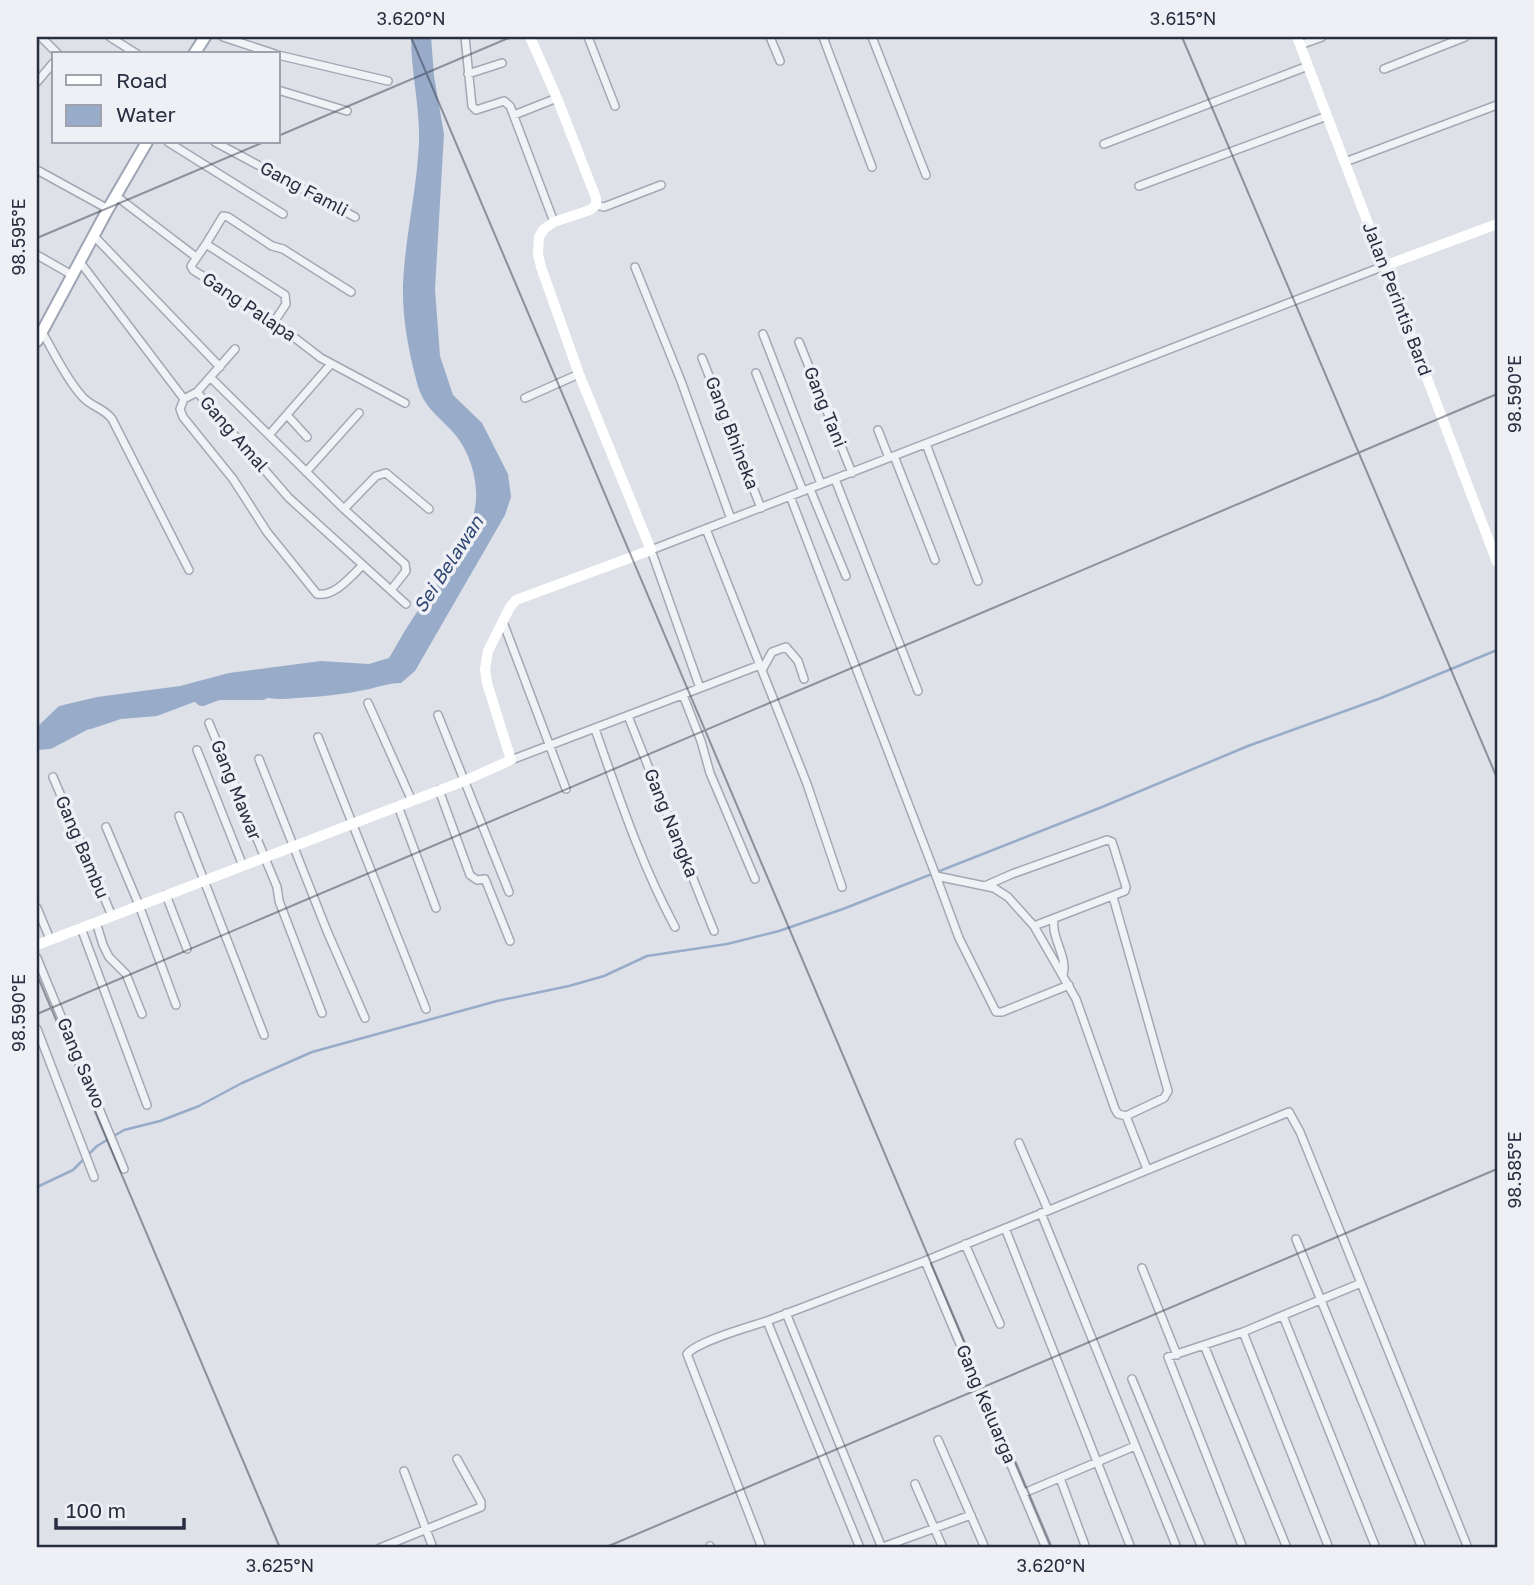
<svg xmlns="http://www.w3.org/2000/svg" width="1534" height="1585" font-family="'Golos Text',sans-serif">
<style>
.water{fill:#98acc9}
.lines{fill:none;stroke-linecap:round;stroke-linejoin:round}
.stream{stroke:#98acc9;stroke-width:2.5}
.river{stroke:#98acc9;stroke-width:16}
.street-casing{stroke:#a3a8b2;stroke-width:10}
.primary-casing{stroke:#9da4b4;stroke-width:14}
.street{stroke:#f1f2f6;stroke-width:7}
.secondary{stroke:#fff;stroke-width:10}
.primary{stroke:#fff;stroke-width:10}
.ticks{fill:none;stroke:#272e3f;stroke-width:2;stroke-opacity:0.45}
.labels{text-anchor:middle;stroke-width:7;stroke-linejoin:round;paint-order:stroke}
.street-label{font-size:18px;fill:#272e3f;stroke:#eef0f6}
.water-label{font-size:19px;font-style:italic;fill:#314974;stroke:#eef0f6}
.neatline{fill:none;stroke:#272e3f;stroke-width:2.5}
.ticks-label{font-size:18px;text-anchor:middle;fill:#272e3f}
</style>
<rect width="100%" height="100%" fill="#dee1e8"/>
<path class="water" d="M411 37H431L434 76 444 134 435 289 440 356 453 395 482 423 508 474 511 497 505 515 415 671 401 683C386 683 374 689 359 691 335 696 309 697 284 699 263 700 246 690 226 690L157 716 121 719 91 729 62 731 37 739V727L59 706 97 697 180 686 229 673 321 661 369 664 389 658C397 645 404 631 413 618 437 582 467 552 475 508 480 482 469 448 451 430 434 412 422 405 416 379 408 348 402 316 403 284 405 237 417 190 419 142 420 106 411 72 411 37Z"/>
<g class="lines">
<path class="stream" d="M37 1187 73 1170 97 1146 124 1130 160 1121 199 1106 242 1083 312 1052 497 1001 569 986 604 976 647 956 727 944 779 931 843 909 1102 807 1248 746 1381 698 1497 650"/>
<path class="river" d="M202 698 218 692H262
M37 742 49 741 85 722"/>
<defs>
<path id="street" d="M41 37 58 54
M110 37 137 54
M223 37 275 54
M465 37 472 106 476 110 504 101 510 106 554 222
M588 37 615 106
M770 37 780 61
M823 37 872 167
M872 37 926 175
M1300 45 1322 37
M278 55 388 81
M1384 69 1465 37
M468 74 502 63
M37 82 54 62
M278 90 347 111
M514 115 557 98
M168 142 283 214
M215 142 355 217
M1104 144 1308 66
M1345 162 1497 105
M39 171 108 209
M1139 186 1327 116
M116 196 196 257
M596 205 604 207 661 185
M94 236 220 367
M206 244 191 266 193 270 274 322 321 358 405 403
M37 255 72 275
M80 262 184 399 197 392 289 498 406 604
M635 267 681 381 731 519
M274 322 286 304 285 295 206 244 223 216 228 217 272 246 283 249 351 292
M42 332C54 352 65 377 81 395 90 407 103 407 112 419L189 570
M763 334 821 484
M799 342 852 473
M702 358 761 508
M756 373 803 491
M211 378 344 509 405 564 406 571 391 590
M197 392 235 349
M525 398 579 374
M184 399 180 409 183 417 233 479 267 532 317 594C335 597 351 576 363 565
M287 415 307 437
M878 430 889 458
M269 435 331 364
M926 444 978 581
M894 456 935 560
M306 472 359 413
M835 479 918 691
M810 489 846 576
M790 496 936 876 994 888 1008 897 1034 926 1125 891 1126 887 1114 848 1112 842 1107 840 1012 874 987 885
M344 509 376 476 386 473 429 509
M706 529 807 784 842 887
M503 622 566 789
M762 670 772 652 786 647 798 661 804 679
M700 688 760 665
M683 695 701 741 710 773 755 879
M368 703 412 801
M438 715 509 892
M628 716 714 931
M209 723 277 887 279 901 322 1013
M595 729C619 797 641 864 675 927
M318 737 426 1009
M197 750 243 866
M259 759 327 931 365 1018
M511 760 700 688 651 550 1384 266
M53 777 112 916
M439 790 470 875 477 880 485 879 510 941
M398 806 436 908
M179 816 264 1035
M106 827 139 905 176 1005
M936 876 959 938 996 1012H1002L1069 985
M166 895 187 949
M37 908 50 939
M1054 919C1051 939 1068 956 1063 975
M96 922 103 945 109 957 126 974 142 1014
M1034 926 1076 999 1115 1109 1118 1114 1126 1116 1164 1098 1168 1091 1113 897
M81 928 147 1105
M37 958 124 1169
M37 1029 94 1177
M1126 1116 1147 1169
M1019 1143 1048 1210
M1041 1213 1177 1548
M1005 1228 1131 1548
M1296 1239 1422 1548
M965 1244 1000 1324
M925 1261 1046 1548
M1142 1268 1177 1355
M786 1313 882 1548
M1283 1316 1376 1548
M1243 1332 1329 1548
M1204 1345 1287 1548
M1132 1379 1202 1548
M938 1440 985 1548
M404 1471 433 1548
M1060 1478 1086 1548
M915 1484 943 1548
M1024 1493 1135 1446
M710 1546 711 1548
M380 1548 481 1507V1502L457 1459
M762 1548 687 1354C698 1341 749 1327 767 1321
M860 1548 767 1321 925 1261 1289 1112 1300 1132 1468 1548
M880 1548 971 1515
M1243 1548 1168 1357 1243 1332 1361 1283"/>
<path id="primary" d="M194 54 205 37
M37 341 108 209 147 142"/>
</defs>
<use href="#street" class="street-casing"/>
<use href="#primary" class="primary-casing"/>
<use href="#street" class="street"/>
<path class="secondary" d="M1297 37 1497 562
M1384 266 1497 224
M37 945 464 781 511 760 487 683 485 669 488 651 510 607 516 600 651 550 579 374 541 267 538 254 539 237 544 229 554 222 590 210 596 205V198L557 98 530 37"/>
<use href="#primary" class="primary"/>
</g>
<path class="ticks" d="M411 37 1052 1548M1182 37 1497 778M278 136 511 37M37 238 264 142M37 975 280 1548M37 1014 1497 394M604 1548 1497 1169"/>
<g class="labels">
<g class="street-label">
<text transform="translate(304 189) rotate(28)" y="6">Gang Famli</text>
<text transform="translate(1397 299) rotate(69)" y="6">Jalan Perintis Bard</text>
<text transform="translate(249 307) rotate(34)" y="6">Gang Palapa</text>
<text transform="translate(825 407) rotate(68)" y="6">Gang Tani</text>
<text transform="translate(732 433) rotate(69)" y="6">Gang Bhineka</text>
<text transform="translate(234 434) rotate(49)" y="6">Gang Amal</text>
<text transform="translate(236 790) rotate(68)" y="6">Gang Mawar</text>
<text transform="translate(671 823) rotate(68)" y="6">Gang Nangka</text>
<text transform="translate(82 847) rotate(67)" y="6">Gang Bambu</text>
<text transform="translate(81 1063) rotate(67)" y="6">Gang Sawo</text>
<text transform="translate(986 1404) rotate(67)" y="6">Gang Keluarga</text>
</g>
<g class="water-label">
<text transform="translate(448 564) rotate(-57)" y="7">Sei Belawan</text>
</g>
</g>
<rect width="1534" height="1585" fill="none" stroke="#eef0f6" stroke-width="77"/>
<rect x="52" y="52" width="228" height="91" fill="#eef0f6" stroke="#9ea2ad" stroke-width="2"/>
<rect x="66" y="75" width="35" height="10" fill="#ffffff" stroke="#9ea2ad" stroke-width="2"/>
<text x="116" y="88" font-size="21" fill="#272e3f">Road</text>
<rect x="66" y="105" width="35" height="21" fill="#98acc9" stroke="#9ea2ad" stroke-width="2"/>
<text x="116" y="122" font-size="21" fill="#272e3f">Water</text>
<path d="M56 1518v10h128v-10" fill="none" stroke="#272e3f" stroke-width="3.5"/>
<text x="66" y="1518" font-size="21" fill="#272e3f" stroke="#eef0f6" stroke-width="5" paint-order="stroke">100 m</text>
<rect x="38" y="38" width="1458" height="1508" class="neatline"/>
<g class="ticks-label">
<text x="411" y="25">3.620°N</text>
<text x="1183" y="25">3.615°N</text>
<text transform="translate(19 237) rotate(-90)" y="6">98.595°E</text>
<text transform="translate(1515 394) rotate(-90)" y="6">98.590°E</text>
<text transform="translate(19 1013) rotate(-90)" y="6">98.590°E</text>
<text transform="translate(1515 1170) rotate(-90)" y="6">98.585°E</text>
<text x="280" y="1572">3.625°N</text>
<text x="1051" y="1572">3.620°N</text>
</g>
</svg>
